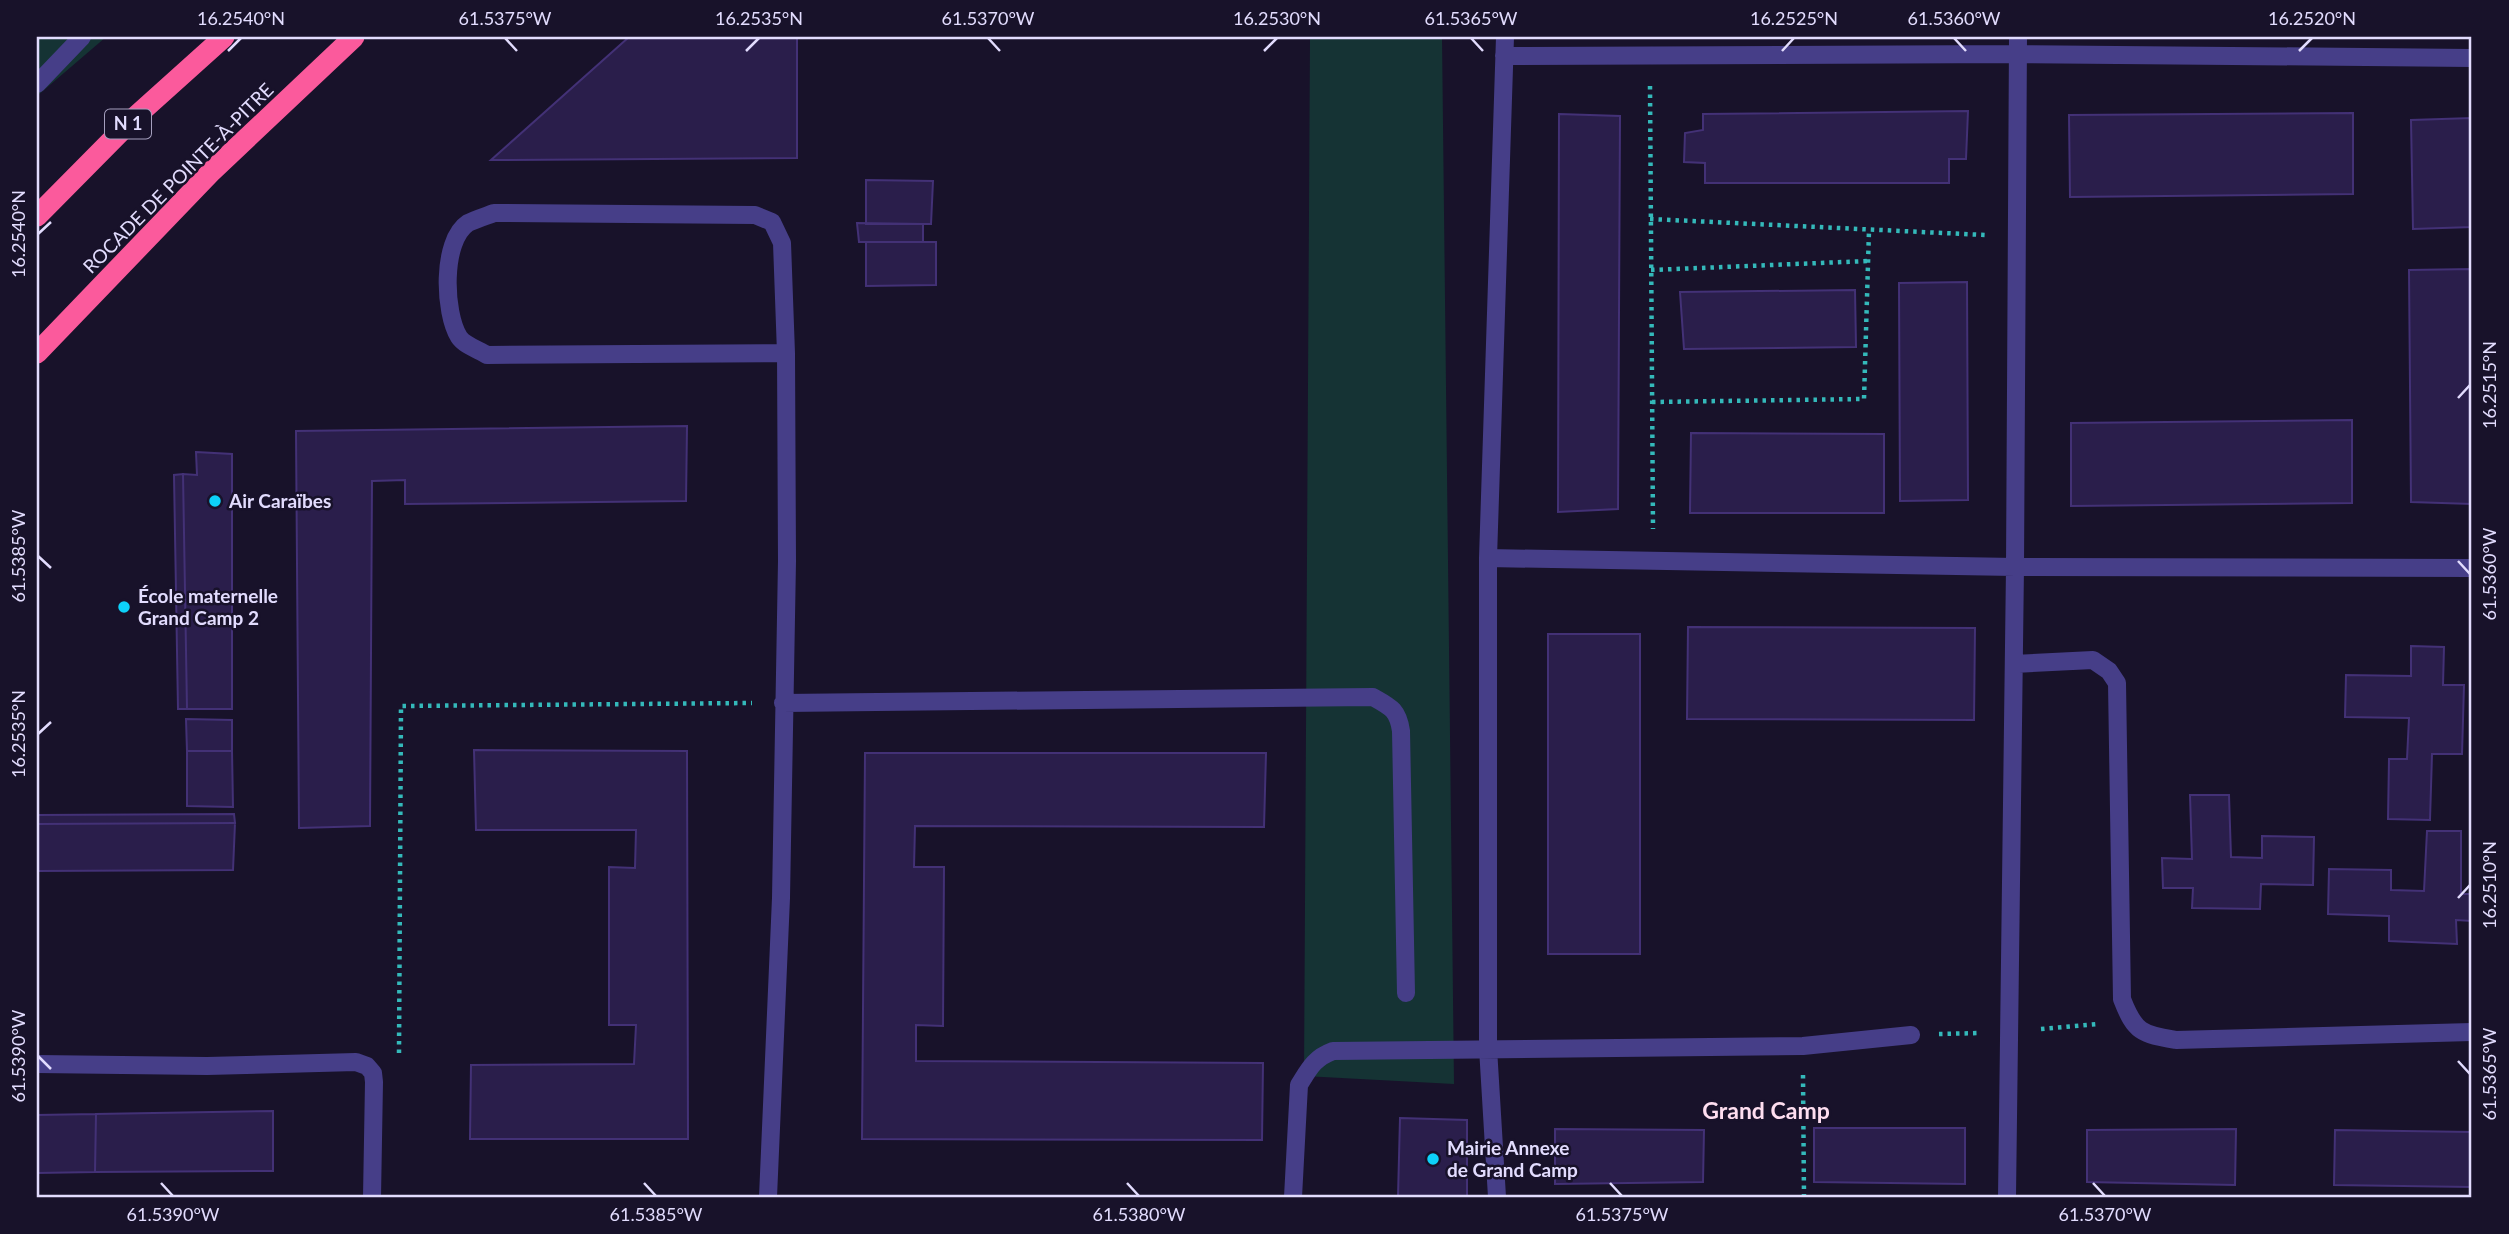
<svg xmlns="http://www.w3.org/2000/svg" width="2509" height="1234" font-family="Lato,sans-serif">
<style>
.green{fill:#153334}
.building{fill:#2a1e4b;stroke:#433176;stroke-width:2}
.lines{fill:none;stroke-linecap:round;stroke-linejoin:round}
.path{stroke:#34b9ba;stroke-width:4.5;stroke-dasharray:3.5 5;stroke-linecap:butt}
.minor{stroke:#463e88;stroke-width:18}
.highway{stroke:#fb5a9c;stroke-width:21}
.ticks{fill:none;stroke:#e2dcfe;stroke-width:2.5}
.poi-dot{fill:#0dd1f9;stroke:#18122a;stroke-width:2.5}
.labels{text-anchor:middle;stroke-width:5;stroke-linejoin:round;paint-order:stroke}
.shield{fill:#18122a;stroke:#a59fbe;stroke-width:2}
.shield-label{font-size:18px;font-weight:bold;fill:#e2dcfe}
.street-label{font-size:19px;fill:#e2dcfe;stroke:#18122a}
.poi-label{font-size:19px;font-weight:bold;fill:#e2dcfe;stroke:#18122a;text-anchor:start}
.quarter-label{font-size:23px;font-weight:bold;fill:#fedef0;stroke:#18122a}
.neatline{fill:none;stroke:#e2dcfe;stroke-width:2.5}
.ticks-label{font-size:18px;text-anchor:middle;fill:#e2dcfe}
</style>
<rect width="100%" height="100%" fill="#18122a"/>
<path class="green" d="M37 37H106L37 96Z
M1310 37H1442L1454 1084 1304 1076Z"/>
<path class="building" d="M629 37H797V158L491 160Z
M1968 111 1966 159H1949V183H1705V163L1684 162 1685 133 1703 130V114Z
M2353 113V194L2070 197 2069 115Z
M1559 114 1620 116 1618 509 1558 512Z
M2472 118V227L2413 229 2411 120Z
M866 180 933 181 931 224H866Z
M857 223 923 224V242H859Z
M866 242H936V285L866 286Z
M2472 269V504L2411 502 2409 270Z
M1967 282 1968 500 1900 501 1899 283Z
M1855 290 1856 347 1684 349 1680 292Z
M2352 420V503L2071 506V423Z
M687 426 686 501 405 504V480L372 481 370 826 299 828 296 431Z
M1691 433 1884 434V513H1690Z
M196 452 232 454V709H187L183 474 197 475Z
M183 474 187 709H178L174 475Z
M1688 627 1975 628 1974 720 1687 719Z
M1548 634H1640V954H1548Z
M2411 646 2444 647 2443 685H2464L2462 754H2432L2430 820 2388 819 2389 759H2407L2409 718 2345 717 2346 675 2411 676Z
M186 719 232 720V751H187Z
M474 750 687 751 688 1139H470L471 1065 634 1064 636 1025H609V867L635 868 636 830H476Z
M187 751H232L233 807 187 806Z
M865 753H1266L1264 827 915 826 914 867H944L943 1026 916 1025V1061L1263 1063 1262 1140 862 1139Z
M2190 795H2229L2231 857 2262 858V836L2314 837 2313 885 2261 884 2260 909 2192 908 2193 888H2163L2162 858 2192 859Z
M234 814 235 823 37 824V815Z
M235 823 233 870 37 871V824Z
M2427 831H2461V894H2472V921L2456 920 2457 944 2389 941V916L2328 914 2329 869 2391 870V890L2424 891Z
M273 1111V1171L95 1172 96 1114Z
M96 1114 95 1172 37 1173V1115Z
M1400 1118 1467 1120V1197H1398Z
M1814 1128H1965V1184L1814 1182Z
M1555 1129 1704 1130 1703 1182 1555 1184Z
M2236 1129 2235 1185 2087 1182V1130Z
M2335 1130 2472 1132V1187L2334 1185Z"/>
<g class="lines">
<path class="path" d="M1650 86 1653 529
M1650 219 1985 235
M1651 270 1868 261
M1652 402 1864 399 1869 230
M2041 1029 2098 1024
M1939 1034 1980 1033
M399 1053 401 706 752 703
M1803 1075 1804 1197"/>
<path class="minor" d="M1504 56 2017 54 2472 58
M37 84 82 37
M1488 558 2015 567 2472 568
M2014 664 2093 660 2109 671 2117 683 2122 999C2135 1033 2142 1034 2176 1040L2472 1032
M783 703 1373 697C1391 707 1398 710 1401 731L1406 993
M37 1064 207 1066 356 1062 367 1066 373 1073 374 1082 372 1197
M768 1197 781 898 787 561 786 353 782 243 772 222 755 215 494 213C486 216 476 219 468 223 441 241 444 313 459 337 464 345 479 350 487 355L786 353
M1293 1197 1299 1085C1309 1069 1314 1058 1333 1051L1803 1046 1911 1035
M1497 1197 1488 1048V558L1505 37
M2007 1197 2015 567 2018 37"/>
<path class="highway" d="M37 216 135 117 224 37
M37 353 212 171 354 37"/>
</g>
<path class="ticks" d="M505 38 517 51M988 38 1000 51M1471 38 1483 51M1954 38 1966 51M228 51 241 38M746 51 759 38M1264 51 1277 38M1782 51 1794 38M2299 51 2312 38M38 234 51 222M2458 398 2470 385M38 556 51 568M2458 561 2470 574M38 734 51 722M2458 898 2470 885M38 1056 51 1069M2458 1061 2470 1074M161 1183 173 1196M644 1183 656 1196M1127 1183 1139 1196M1610 1183 1622 1196M2093 1183 2105 1196"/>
<g class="poi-dot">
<circle cx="215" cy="501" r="7"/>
<circle cx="124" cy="607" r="7"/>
<circle cx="1433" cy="1159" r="7"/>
</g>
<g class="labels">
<rect class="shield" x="105" y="109.5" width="46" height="29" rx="5"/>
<g class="shield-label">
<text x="128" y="130">N 1</text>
</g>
<g class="street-label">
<text transform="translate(178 178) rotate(-45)" y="7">ROCADE DE POINTE-À-PITRE</text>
</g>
<g class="poi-label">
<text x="229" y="508">Air Caraïbes</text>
<text x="138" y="603">École maternelle<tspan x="138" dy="22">Grand Camp 2</tspan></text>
<text x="1447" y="1155">Mairie Annexe<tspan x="1447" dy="22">de Grand Camp</tspan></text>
</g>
<g class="quarter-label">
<text x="1766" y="1119">Grand Camp</text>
</g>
</g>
<rect width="2509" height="1234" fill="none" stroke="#18122a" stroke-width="77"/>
<rect x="38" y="38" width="2432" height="1158" class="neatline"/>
<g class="ticks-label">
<text x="241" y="25">16.2540°N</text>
<text x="505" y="25">61.5375°W</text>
<text x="759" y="25">16.2535°N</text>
<text x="988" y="25">61.5370°W</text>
<text x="1277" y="25">16.2530°N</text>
<text x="1471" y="25">61.5365°W</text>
<text x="1794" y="25">16.2525°N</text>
<text x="1954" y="25">61.5360°W</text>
<text x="2312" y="25">16.2520°N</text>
<text transform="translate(19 234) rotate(-90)" y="6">16.2540°N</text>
<text transform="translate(2490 385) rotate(-90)" y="6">16.2515°N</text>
<text transform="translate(19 556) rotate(-90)" y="6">61.5385°W</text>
<text transform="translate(2490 574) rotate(-90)" y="6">61.5360°W</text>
<text transform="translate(19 734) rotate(-90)" y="6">16.2535°N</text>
<text transform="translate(2490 885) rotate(-90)" y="6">16.2510°N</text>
<text transform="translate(19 1056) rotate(-90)" y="6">61.5390°W</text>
<text transform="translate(2490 1074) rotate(-90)" y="6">61.5365°W</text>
<text x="173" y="1221">61.5390°W</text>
<text x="656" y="1221">61.5385°W</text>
<text x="1139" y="1221">61.5380°W</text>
<text x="1622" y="1221">61.5375°W</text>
<text x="2105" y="1221">61.5370°W</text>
</g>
</svg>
